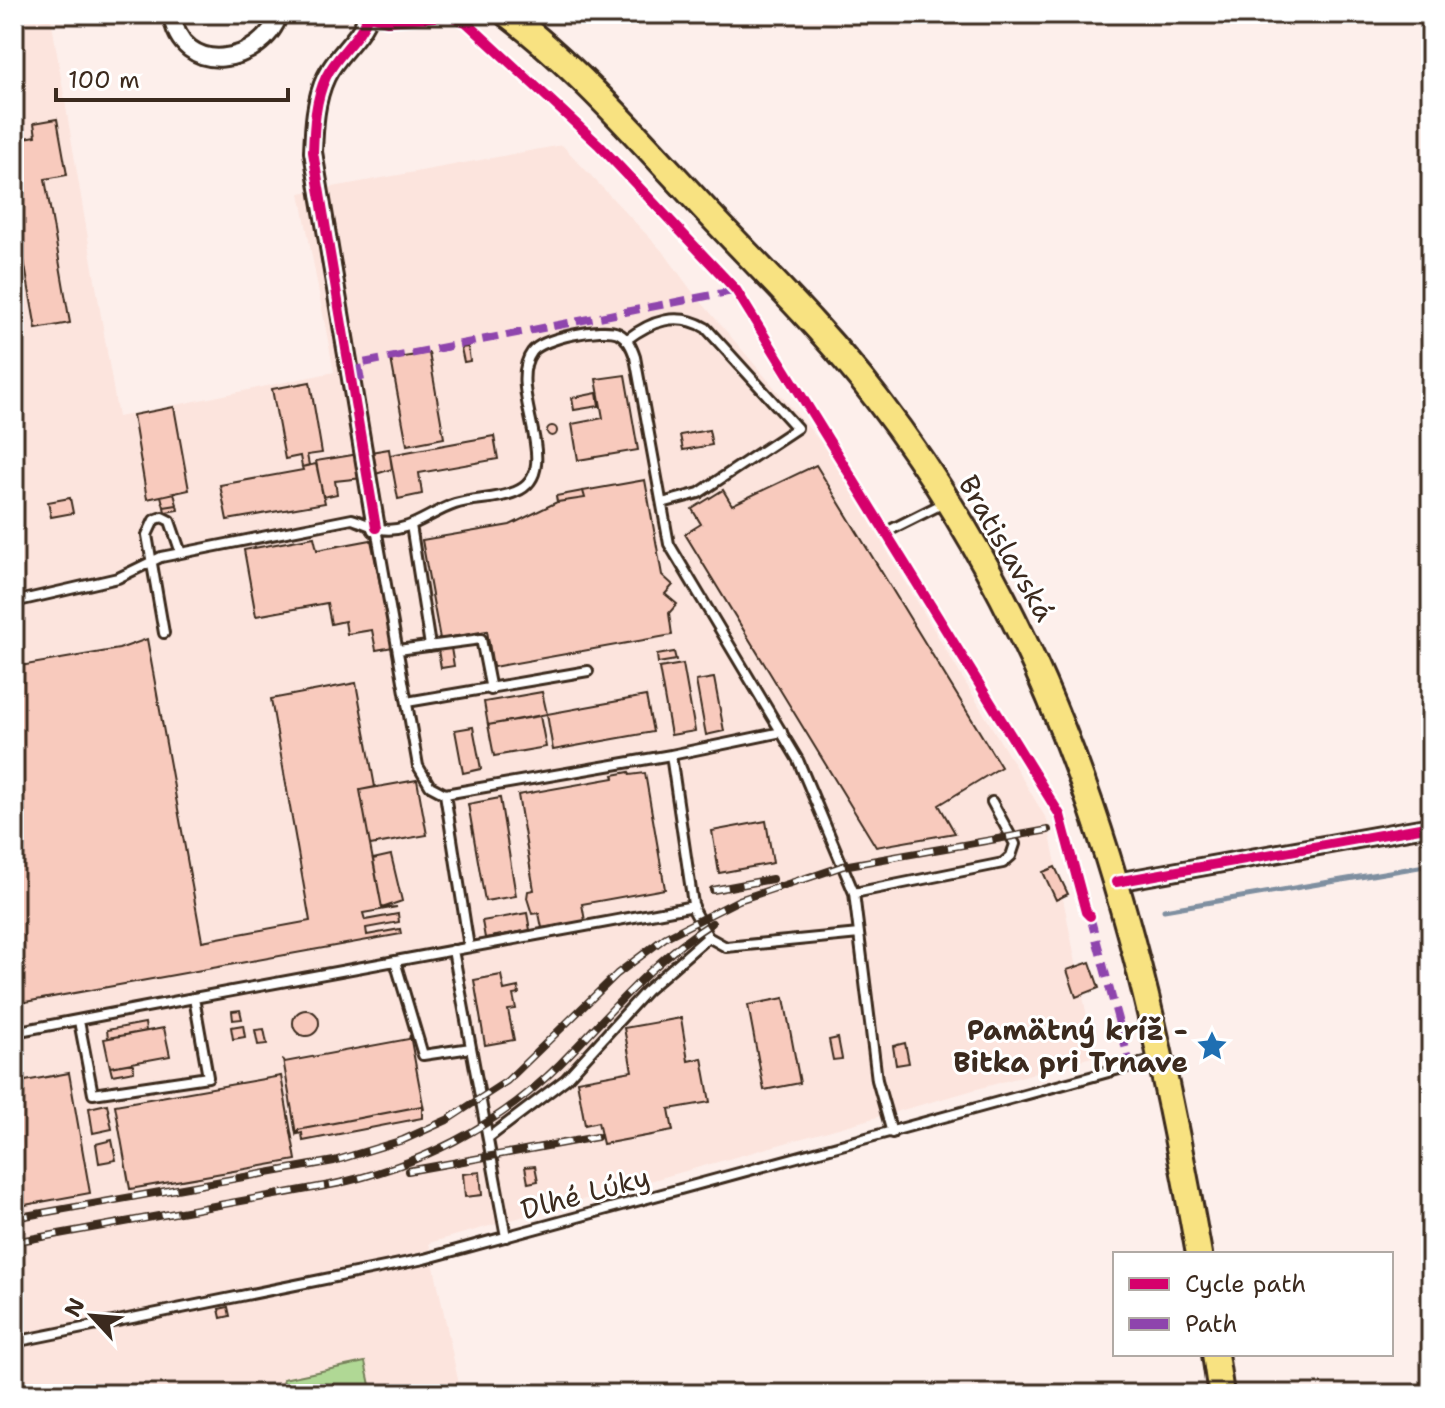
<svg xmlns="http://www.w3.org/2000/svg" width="1445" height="1408" font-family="'Shantell Sans',sans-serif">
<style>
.built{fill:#fce4dd}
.green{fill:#b0d895;stroke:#76815a;stroke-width:2}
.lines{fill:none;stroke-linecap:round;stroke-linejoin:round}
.stream{stroke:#7f8fa0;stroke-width:5}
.building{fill:#f8cabd;stroke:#3b2a1e;stroke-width:2}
.lane-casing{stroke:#3b2a1e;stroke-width:14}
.street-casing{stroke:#3b2a1e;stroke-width:22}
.primary-casing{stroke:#3b2a1e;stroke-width:30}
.lane{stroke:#fff;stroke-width:8}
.street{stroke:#fff;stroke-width:16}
.primary{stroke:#f8e281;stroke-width:24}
.rail-casing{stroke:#3b2a1e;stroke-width:8}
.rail{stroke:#fff;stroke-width:5;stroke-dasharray:15;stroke-linecap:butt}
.quiet{stroke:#8e44ad;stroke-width:8;stroke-dasharray:16 8;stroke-linecap:butt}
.cycleway-casing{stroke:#fff;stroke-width:15}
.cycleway{stroke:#d6006c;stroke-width:10}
.labels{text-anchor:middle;stroke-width:6;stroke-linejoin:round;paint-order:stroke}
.street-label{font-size:28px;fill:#3b2a1e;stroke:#fff}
.poi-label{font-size:28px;font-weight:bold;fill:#3b2a1e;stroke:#fff;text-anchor:end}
</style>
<rect width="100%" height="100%" fill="#fdefeb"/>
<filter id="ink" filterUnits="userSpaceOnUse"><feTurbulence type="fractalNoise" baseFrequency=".0125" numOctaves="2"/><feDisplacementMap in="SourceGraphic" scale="16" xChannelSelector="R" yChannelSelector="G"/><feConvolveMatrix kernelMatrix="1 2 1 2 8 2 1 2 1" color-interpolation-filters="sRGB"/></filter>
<g filter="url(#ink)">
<path class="built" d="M51 18 118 417 334 372 300 193 562 145 665 254 691 290 826 448 1047 820 1095 1056 429 1243 461 1394H14V24Z"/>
<path class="green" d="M365 1362 372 1394H286L283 1379Z"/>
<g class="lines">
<path class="stream" d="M1164 910 1431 865"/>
</g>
<path class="building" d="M57 119 67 175 45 179 70 323 36 329 14 203V140L36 136 34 123Z
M468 347 470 361 464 362 461 348Z
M429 353 444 438 407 445 391 359Z
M625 375 638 450 578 460 572 424 603 418 596 379Z
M310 382 322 453 307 455 309 465 302 467 300 456 285 459 272 389Z
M14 386 20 417 14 418Z
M597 393 599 406 574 410 572 398Z
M174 407 189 490 147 499 133 415Z
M547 431a5 5 0 1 1 10 0a5 5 0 1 1-10 0Z
M709 430 712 445 683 450 680 435Z
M494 436 498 459 419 473 422 494 398 499 390 455Z
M389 449 392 469 363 478 335 481 337 494 323 497 316 461Z
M316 464 325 503 227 520 220 485 303 470 302 467Z
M816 465 1001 767 939 805 955 833 876 847 685 534 701 524 692 509 723 490 732 505Z
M645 480 662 575 673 585 665 594 677 604 669 613 672 635 493 667 487 631 440 639 422 540 510 525 557 502 585 498 583 491Z
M583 491 585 498 557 502 556 496Z
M174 493 177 505 164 507 161 496Z
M70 498 73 513 51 517 48 502Z
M177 505 178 510 165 512 164 507Z
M314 537 317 550 371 540 393 647 376 650 372 630 347 634 345 621 331 624 327 603 256 616 244 550Z
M147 639 202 941 310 921 271 699 356 683 375 787 360 790 370 845 382 908 397 907 363 913 365 920 398 914 399 922 366 928 367 935 400 929 401 934 14 1004V667L119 649Z
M451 648 454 666 441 668 438 650Z
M674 652 676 660 658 663 657 655Z
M683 664 695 731 671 735 659 668Z
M714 678 724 731 706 735 696 681Z
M542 692 547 714 488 725 484 702Z
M646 696 653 732 553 750 547 714Z
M540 716 546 747 494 756 488 725Z
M473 727 481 769 463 773 455 730Z
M629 772 630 775 645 773 665 889 582 904 585 921 542 928 539 913 532 914 527 898 528 891 534 890 518 795 614 778 613 775Z
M417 780 427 835 370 845 360 790Z
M500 798 516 896 485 901 468 804Z
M766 821 773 863 719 873 712 831Z
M391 855 402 901 382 908 373 859Z
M1055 867 1068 894 1056 900 1043 872Z
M527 913 530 930 485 938 482 921Z
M1090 962 1099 988 1076 997 1067 970Z
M501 975 504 990 518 987 519 994 513 995 516 1009 508 1010 514 1040 485 1045 474 980Z
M784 998 800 1083 764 1090 748 1005Z
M293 1023a13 13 0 1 1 26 0a13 13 0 1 1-26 0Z
M240 1010 242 1019 233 1020 232 1011Z
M681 1018 688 1061 702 1058 710 1102 669 1109 673 1131 603 1144 598 1122 585 1125 577 1081 632 1071 624 1028Z
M145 1023 146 1031 108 1038 107 1030Z
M243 1025 245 1037 233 1039 231 1027Z
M164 1028 170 1056 110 1067 104 1039Z
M264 1029 267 1044 258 1045 255 1030Z
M410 1035 424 1110 422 1106 298 1130 296 1134 283 1059 285 1062 409 1039Z
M838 1038 842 1059 833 1060 829 1040Z
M905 1043 909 1063 896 1065 893 1046Z
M133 1063 134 1071 112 1075 110 1067Z
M69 1073 90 1193 14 1207V1083Z
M281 1076 296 1160 130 1189 115 1105Z
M107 1104 112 1129 93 1133 89 1108Z
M422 1106V1118L303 1141 302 1133 298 1134V1130Z
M112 1140 116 1160 99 1163 96 1144Z
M535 1166 538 1181 528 1183 525 1167Z
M480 1172 482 1195 465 1197 463 1174Z
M228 1307 230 1316 221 1318 219 1309Z"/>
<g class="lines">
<defs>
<path id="lane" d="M626 340C651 321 677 311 706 328L797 428 699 493 662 503
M411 525 430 646
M376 528 418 766 430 786 445 794
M886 532 946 502
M14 602 118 578 161 557 352 519C362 522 371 527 381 529 408 534 430 512 455 504 474 498 496 500 515 492 567 472 504 389 532 352 542 338 603 326 618 333 628 338 632 348 635 357L669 544 798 760 854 893 877 1080 892 1133
M164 633 147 535 154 520 162 517 170 521 181 553
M398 650 481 639 491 690
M407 702 588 671
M782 732 671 755 694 911 708 937 726 947 859 934
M854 893 1003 863 1011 856 1015 844 992 802
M469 947 445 794 671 755
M453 950 506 1237
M395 961 423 1055 471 1048
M194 998 694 906
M14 1032 194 998 208 1077 93 1094 79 1021
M488 1138 566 1079 646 991 708 937
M14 1342 424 1259 1156 1059"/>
<path id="street" d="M172 14C180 79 263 65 279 14
M369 14C360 39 337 54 326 77 315 100 314 127 313 152L376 528
M1116 882 1431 826"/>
<path id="primary" d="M507 14C584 73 649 150 715 220 771 279 828 335 877 399 1074 657 1143 941 1199 1254
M1215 1354 1221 1394"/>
</defs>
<use href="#lane" class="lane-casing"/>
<use href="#street" class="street-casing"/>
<use href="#primary" class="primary-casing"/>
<use href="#lane" class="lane"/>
<use href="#street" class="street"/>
<use href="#primary" class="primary"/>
<defs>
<path id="rail" d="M802 880 843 866 1048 830
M713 890 772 879
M408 1171 597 1137
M330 1185C417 1167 497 1127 560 1064 610 1014 651 961 712 923
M14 1218 334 1161 403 1140 447 1120 507 1081 617 974 666 937 739 900 812 876
M14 1242 341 1183"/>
</defs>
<use href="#rail" class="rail-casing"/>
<use href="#rail" class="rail"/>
<path class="quiet" d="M361 381 358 364 738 290
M1090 916 1131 1068"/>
<defs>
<path id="cycleway" d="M361 14 387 21 450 16 466 22 599 145 736 290 1060 815 1086 912 1090 916
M369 14C360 39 337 54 326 77 315 100 314 127 313 152L376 528
M1116 882 1431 826"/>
</defs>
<use href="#cycleway" class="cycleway-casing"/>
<use href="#cycleway" class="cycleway"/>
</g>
</g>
<defs>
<symbol id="sight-bare" viewBox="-9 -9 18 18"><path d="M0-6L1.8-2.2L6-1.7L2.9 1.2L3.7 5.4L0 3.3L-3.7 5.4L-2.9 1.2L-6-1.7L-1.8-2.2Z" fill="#1f6fb2" stroke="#fff" stroke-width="2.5" paint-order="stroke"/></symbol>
</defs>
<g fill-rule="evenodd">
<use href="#sight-bare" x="1190" y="1024" width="44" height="44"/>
</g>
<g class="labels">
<g class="street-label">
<text transform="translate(1007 548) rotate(60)" y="10">Bratislavská</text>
<text transform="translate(585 1193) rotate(-15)" y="10">Dlhé Lúky</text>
</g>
<g class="poi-label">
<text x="1188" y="1040">Pamätný kríž -<tspan x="1188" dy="32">Bitka pri Trnave</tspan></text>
</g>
</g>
<rect width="1445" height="1408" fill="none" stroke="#fff" stroke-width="48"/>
<rect x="24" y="24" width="1397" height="1360" fill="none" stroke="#3b2a1e" stroke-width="3" filter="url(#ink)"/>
<rect x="1113" y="1252" width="280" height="104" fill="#ffffff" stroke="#b1aaa5" stroke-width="2"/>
<rect x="1129" y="1278" width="40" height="12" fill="#d6006c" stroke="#b1aaa5" stroke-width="2"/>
<text x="1185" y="1292" font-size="24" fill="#3b2a1e">Cycle path</text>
<rect x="1129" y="1318" width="40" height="12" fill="#8e44ad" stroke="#b1aaa5" stroke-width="2"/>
<text x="1185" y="1332" font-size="24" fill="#3b2a1e">Path</text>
<g transform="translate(92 1316) rotate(296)" stroke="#ffffff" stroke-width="6" paint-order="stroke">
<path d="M0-6L14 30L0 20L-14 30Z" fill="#3b2a1e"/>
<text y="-12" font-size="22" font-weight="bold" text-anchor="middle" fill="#3b2a1e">N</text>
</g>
<path d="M56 88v12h232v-12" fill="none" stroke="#3b2a1e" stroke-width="4"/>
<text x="68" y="88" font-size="24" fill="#3b2a1e" stroke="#ffffff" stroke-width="6" paint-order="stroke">100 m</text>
</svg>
